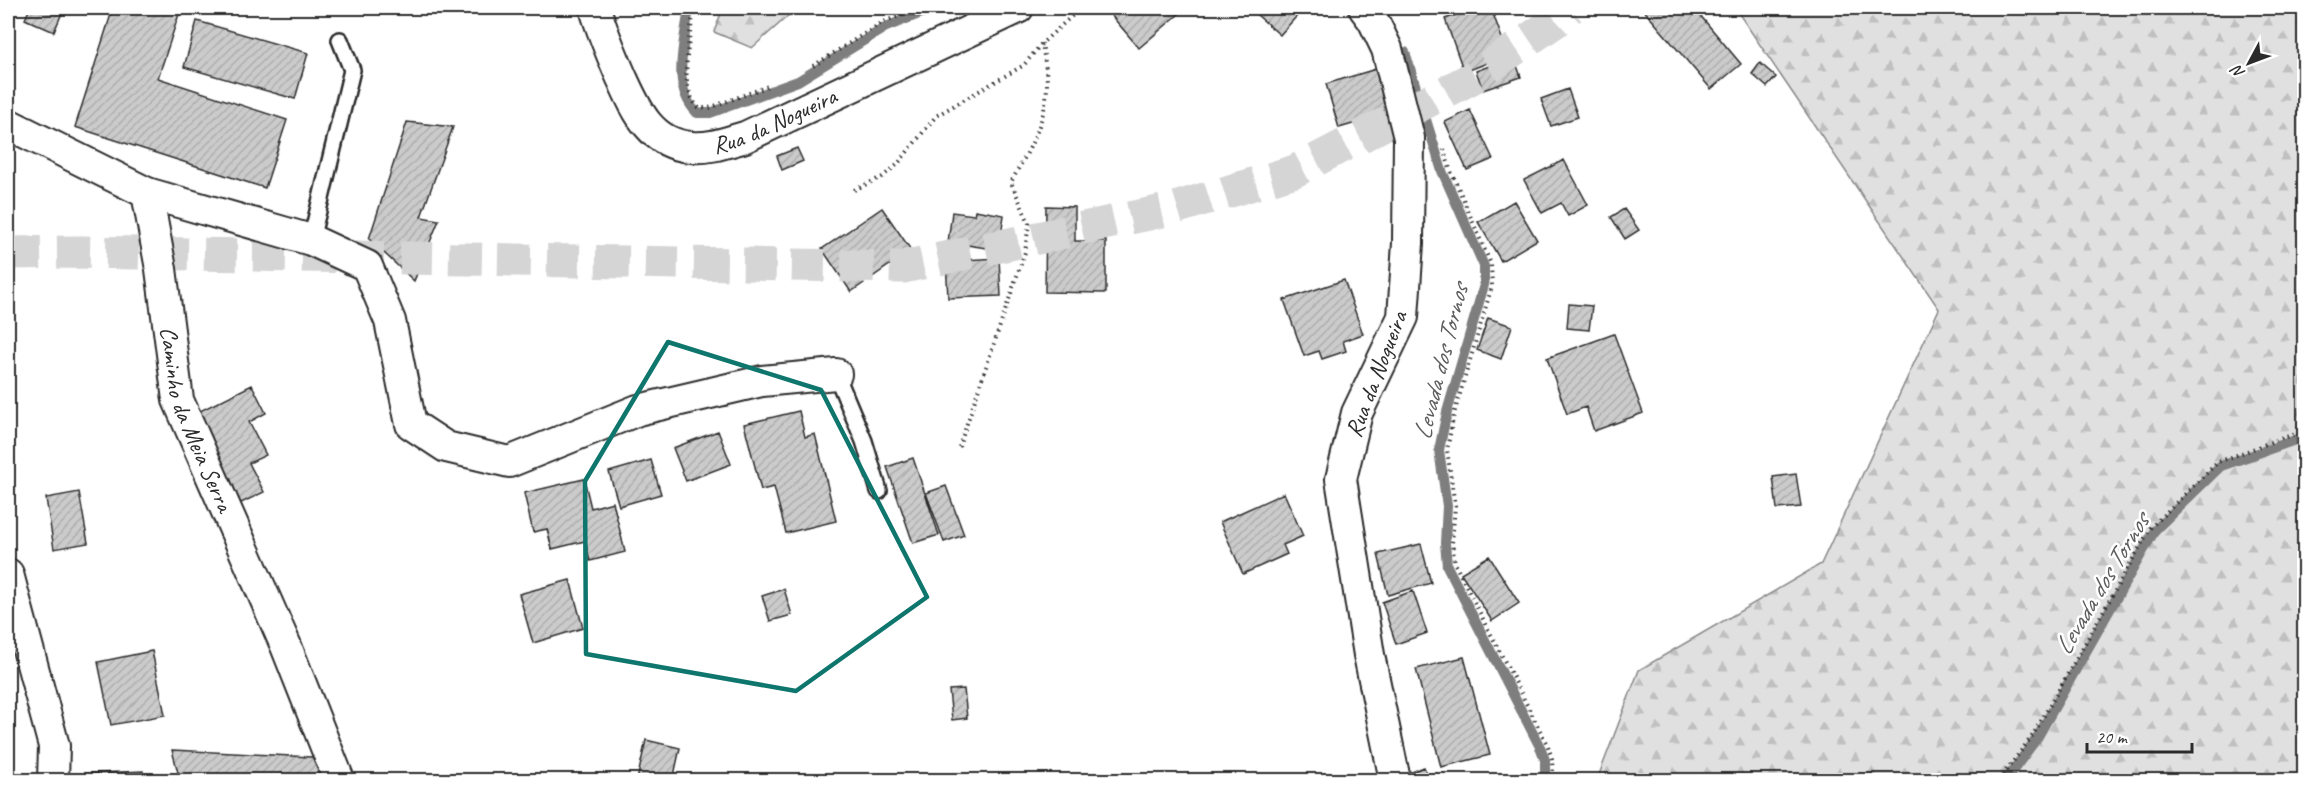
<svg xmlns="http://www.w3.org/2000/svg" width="2312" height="788" font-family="Caveat,sans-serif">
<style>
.forest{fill:url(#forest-firs);stroke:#868686;stroke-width:1.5}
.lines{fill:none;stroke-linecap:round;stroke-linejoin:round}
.stream{stroke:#7e7e7e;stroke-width:10}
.building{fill:url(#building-hatch);stroke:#2b2b2b;stroke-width:1.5}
.primary-tunnel{stroke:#d5d5d5;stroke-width:33;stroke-dasharray:33 16;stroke-linecap:butt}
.service-casing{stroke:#2b2b2b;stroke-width:20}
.minor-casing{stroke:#2b2b2b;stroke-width:34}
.path{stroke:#2b2b2b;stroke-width:4;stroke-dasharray:1.5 4.5;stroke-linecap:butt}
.service{stroke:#fff;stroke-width:15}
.minor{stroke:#fff;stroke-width:30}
.marked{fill:none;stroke:#0f766e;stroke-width:4.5;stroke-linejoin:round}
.labels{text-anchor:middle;stroke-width:5;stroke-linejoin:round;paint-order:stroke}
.street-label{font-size:24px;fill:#2b2b2b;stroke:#fff}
.water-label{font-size:26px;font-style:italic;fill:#5c5c5c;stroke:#fff}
</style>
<defs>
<pattern id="forest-firs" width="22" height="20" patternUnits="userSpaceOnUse" patternTransform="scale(1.5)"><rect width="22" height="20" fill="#e0e0e0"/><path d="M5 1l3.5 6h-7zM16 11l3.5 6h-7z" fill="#c0c0c0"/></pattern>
<pattern id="building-hatch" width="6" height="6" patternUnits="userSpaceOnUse" patternTransform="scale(1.5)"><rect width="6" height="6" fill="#cbcbcb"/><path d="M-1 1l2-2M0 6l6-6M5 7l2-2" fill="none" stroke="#aeaeae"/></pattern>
</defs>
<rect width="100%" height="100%" fill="#fff"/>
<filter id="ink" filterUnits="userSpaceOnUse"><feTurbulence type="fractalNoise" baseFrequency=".0167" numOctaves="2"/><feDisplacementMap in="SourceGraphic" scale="12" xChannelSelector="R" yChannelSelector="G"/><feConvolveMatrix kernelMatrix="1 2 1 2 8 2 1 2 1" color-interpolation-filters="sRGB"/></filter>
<g filter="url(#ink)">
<path class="forest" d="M723 8H797L752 48 714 32Z
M1735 8H2304V780H1597L1639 670 1821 564 1939 309Z"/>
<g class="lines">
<path class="stream" d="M689 8C685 41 670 86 697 113H710L798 81 886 27 934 8
M1405 52 1442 171 1484 266V285L1447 412 1439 450 1447 506 1445 543 1447 566 1541 749 1545 760V780
M2006 780 2037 738 2155 530 2221 466 2304 437"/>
</g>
<path class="building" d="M30 8H64L54 32 25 19Z
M113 8H181L158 78 287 120 265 188 75 127Z
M1120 8H1186L1139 48 1111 15Z
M1249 8H1304L1280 35Z
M1475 8H1491L1508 55 1464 72 1445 19Z
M1642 8H1694L1741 64 1711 89Z
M197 21 308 53 295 99 184 67Z
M1514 57 1521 77 1483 90 1476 71Z
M1760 63 1776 77 1767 87 1752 74Z
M1376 69 1390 113 1339 128 1326 84Z
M1568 89 1578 117 1551 126 1541 99Z
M1470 110 1493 159 1467 170 1445 122Z
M407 122 453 127 421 217 439 220 414 281 369 239Z
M797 148 803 161 782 170 777 156Z
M1564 160 1588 205 1568 216 1561 203 1542 213 1524 180Z
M1514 201 1537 240 1501 261 1478 222Z
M1046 206 1075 207V241H1106V293L1045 292Z
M882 208 911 250 851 292 822 249Z
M1624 209 1639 230 1625 239 1611 217Z
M975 210 1004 215 999 250 948 242 952 212 974 215Z
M999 258 1001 296 948 298 946 261Z
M1344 280 1363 334 1343 341 1346 351 1322 359 1319 351 1304 356 1284 300Z
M1569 304 1592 306 1589 330 1567 328Z
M1488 318 1512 326 1501 359 1477 350Z
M1614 334 1643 413 1594 431 1586 407 1567 414 1547 358Z
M252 385 266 413 249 422 266 455 249 463 264 492 237 505 192 415Z
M799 411 805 437 815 434 836 521 786 533 774 487 761 490 744 424Z
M718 431 731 464 686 481 673 448Z
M913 458 939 535 913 543 887 467Z
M651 460 661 494 619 506 609 472Z
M1796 474 1801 507 1777 509 1773 477Z
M584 479 591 508 613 502 625 552 590 561 585 541 552 549 547 529 533 532 524 493Z
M946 486 964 535 944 542 926 493Z
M79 492 88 543 54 549 46 498Z
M1284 493 1303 536 1283 545 1287 554 1243 574 1220 522Z
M1421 544 1431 583 1388 595 1378 554Z
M1489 556 1519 603 1492 621 1461 573Z
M570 580 583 628 533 643 519 594Z
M784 589 792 615 770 621 762 596Z
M1413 591 1427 633 1396 644 1382 602Z
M152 651 165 715 111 725 98 662Z
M1464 657 1490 755 1441 767 1416 669Z
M964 689 967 718 952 720 949 690Z
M646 740 680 748 673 780H637Z
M172 750 331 758 339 780H180Z
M1424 767 1430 780H1404L1402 776Z
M143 771V780H80L79 774Z"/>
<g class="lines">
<path class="primary-tunnel" d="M8 253 82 252 903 267 1172 209 1295 171 1472 78 1556 21 1570 8"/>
<defs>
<path id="service" d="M311 240 352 70 340 40
M836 374 864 441 879 491"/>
<g id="minor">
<path id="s1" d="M595 8C602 32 611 53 621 76 636 109 650 144 691 147 709 149 727 142 745 137L1018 8"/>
<path d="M1364 8 1373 20 1387 49 1409 138 1408 243 1403 317 1357 413 1341 479 1369 655 1395 780"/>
<path id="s2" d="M8 124 147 193 161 269 178 400 286 646 339 780"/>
<path d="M147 193 311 240 367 266 390 321 411 424 446 447 509 462 638 410 762 381 836 374"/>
<path d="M8 574 54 746 53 780"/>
</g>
</defs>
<use href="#service" class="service-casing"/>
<use href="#minor" class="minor-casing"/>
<path class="path" d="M694 8C691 36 676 86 699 108H709L771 85
M813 66 883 22 920 8
M1444 149 1450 169 1491 264 1492 286 1454 414 1447 450 1455 506 1452 543 1455 564 1548 746 1552 759 1553 780
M854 190 882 177 897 165 936 116 1024 65 1042 43 1081 8
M959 447 1025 252 1029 223 1011 182C1028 152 1046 122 1047 86 1047 72 1044 57 1042 43
M1999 780 2033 735 2151 527 2218 462 2282 438 2304 432"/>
<use href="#service" class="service"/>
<use href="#minor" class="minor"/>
</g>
</g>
<path class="marked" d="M668 342 821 390 927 597 796 691 586 654 585 481Z"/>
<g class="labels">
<g class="street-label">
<text dy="8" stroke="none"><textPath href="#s1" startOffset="267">Rua da Nogueira</textPath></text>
<text transform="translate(1376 374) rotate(-69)" y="8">Rua da Nogueira</text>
<text dy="8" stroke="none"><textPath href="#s2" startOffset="388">Caminho da Meia Serra</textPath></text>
</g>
<g class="water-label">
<text transform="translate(1440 362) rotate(-76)" y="9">Levada dos Tornos</text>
<text transform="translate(2101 584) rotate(-59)" y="9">Levada dos Tornos</text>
</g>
</g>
<rect width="2312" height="788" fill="none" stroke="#fff" stroke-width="30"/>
<rect x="15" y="15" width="2282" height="758" fill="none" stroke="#2b2b2b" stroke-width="2" filter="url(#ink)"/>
<g transform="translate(2249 63) rotate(229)" stroke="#ffffff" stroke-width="4.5" paint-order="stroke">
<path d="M0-4.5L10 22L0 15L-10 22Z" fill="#2b2b2b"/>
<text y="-9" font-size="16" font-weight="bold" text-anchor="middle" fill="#2b2b2b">N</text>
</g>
<path d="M2087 743v9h105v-9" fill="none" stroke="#2b2b2b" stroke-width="3"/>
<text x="2096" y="743" font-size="18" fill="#2b2b2b" stroke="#ffffff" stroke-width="4.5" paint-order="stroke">20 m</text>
</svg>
